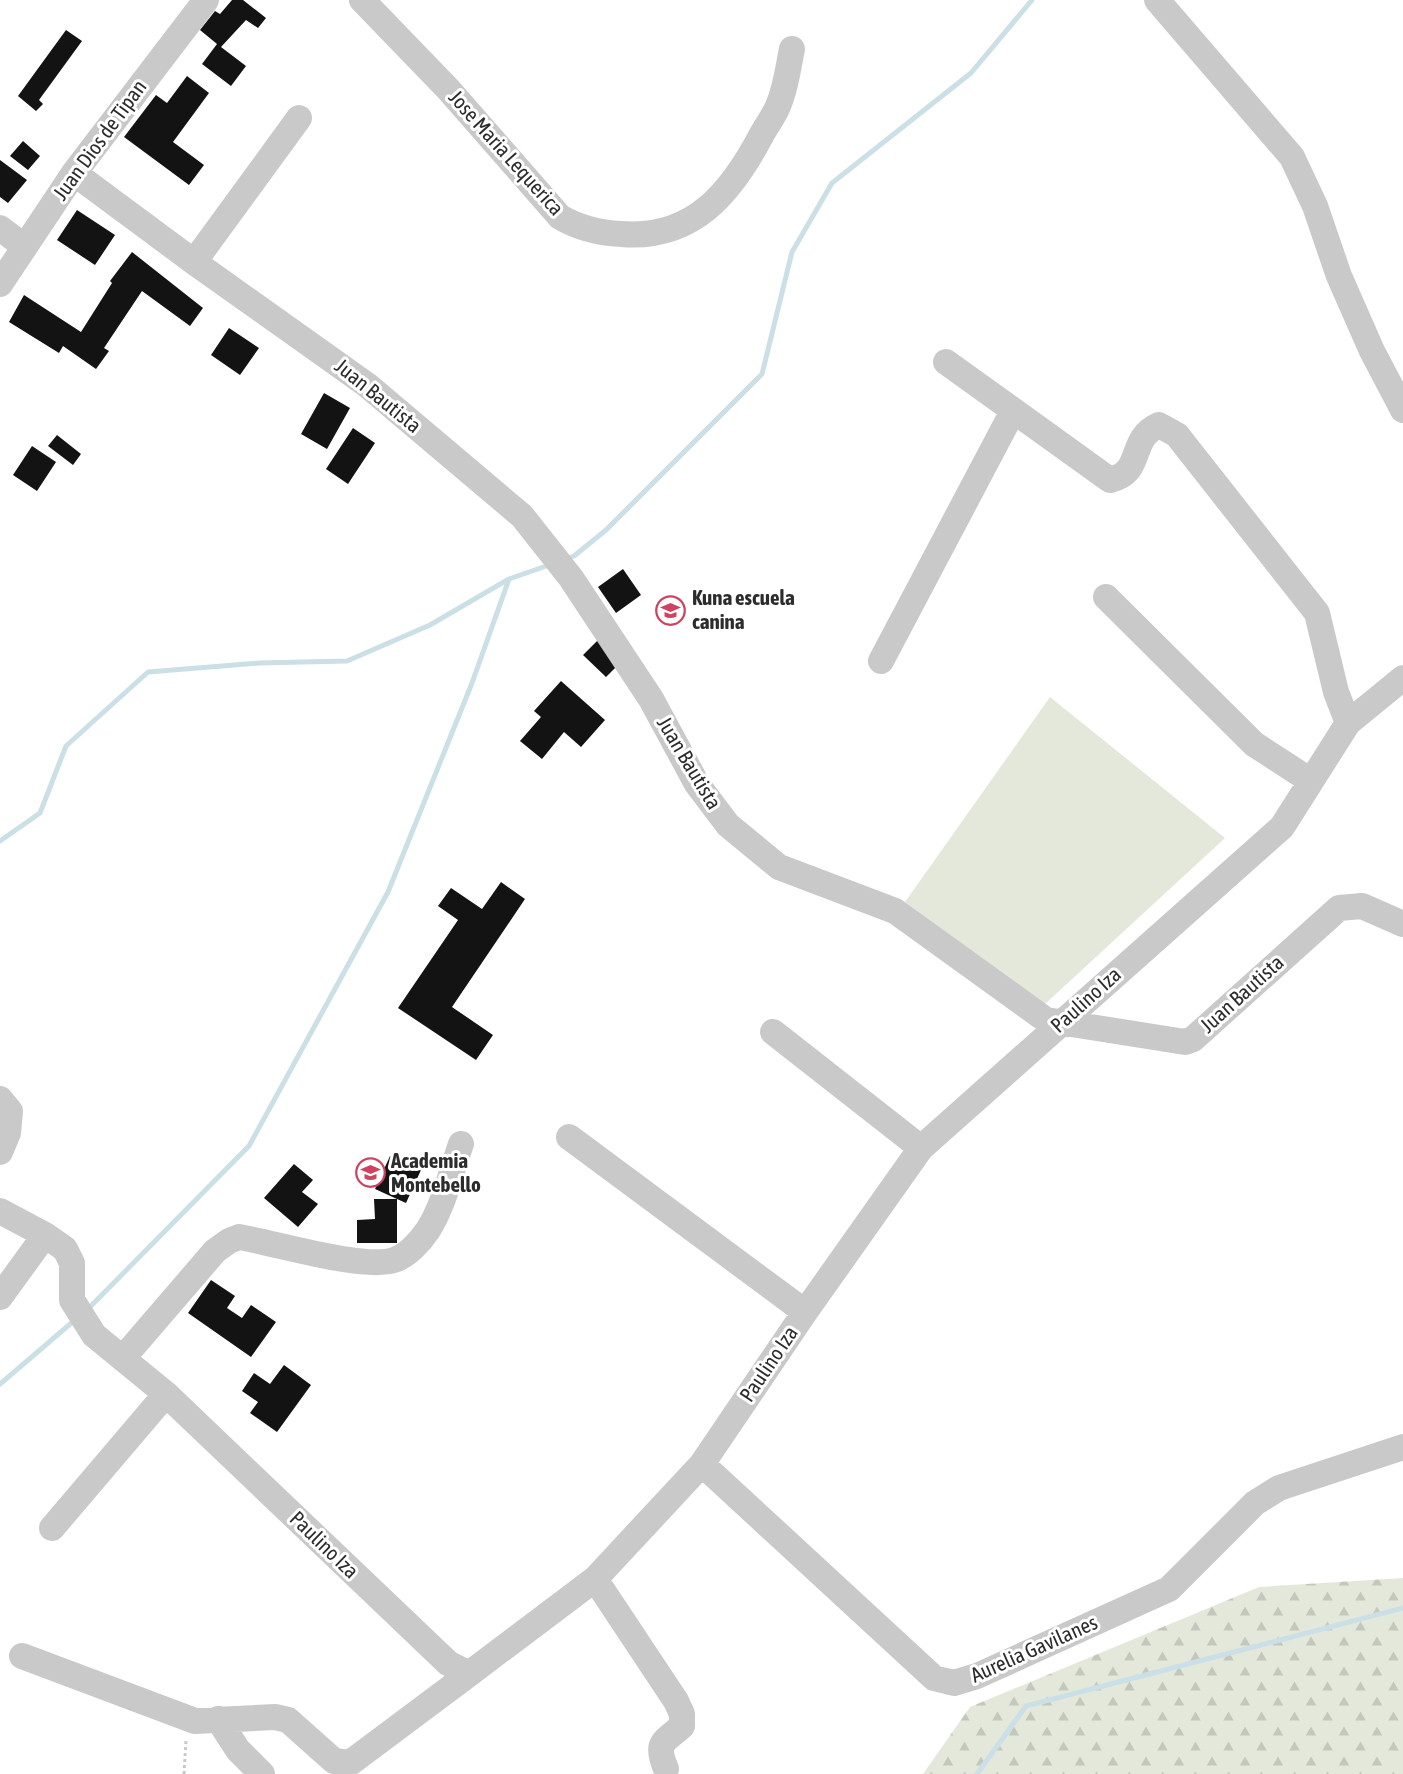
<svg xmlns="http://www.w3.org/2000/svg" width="1403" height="1774" font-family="'Asap Condensed',sans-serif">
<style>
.forest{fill:url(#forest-firs)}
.garden{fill:#e4e8db}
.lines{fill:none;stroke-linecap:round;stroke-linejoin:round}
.stream{stroke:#cadfe6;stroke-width:5}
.building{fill:#131313}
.path{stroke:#c9c9c9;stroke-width:3;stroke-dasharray:3 3;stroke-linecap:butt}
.minor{stroke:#c9c9c9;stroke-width:26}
.labels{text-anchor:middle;stroke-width:6;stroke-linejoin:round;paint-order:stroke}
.street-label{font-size:21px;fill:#2c2c2c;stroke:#fff}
.poi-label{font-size:21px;font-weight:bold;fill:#2c2c2c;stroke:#fff;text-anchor:start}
</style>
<defs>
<pattern id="forest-firs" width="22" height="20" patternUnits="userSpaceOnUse" patternTransform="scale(1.5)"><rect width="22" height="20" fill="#e4e8db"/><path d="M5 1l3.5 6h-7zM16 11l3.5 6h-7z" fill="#c4c7bc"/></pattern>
</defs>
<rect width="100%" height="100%" fill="#fff"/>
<path class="forest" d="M1403 1578V1774H923L970 1707 1259 1587Z"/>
<path class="garden" d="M1050 697 1225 838 1044 1005 905 902Z"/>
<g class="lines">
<path class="stream" d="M566 559 574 556 606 530 762 374 792 252 832 183 971 73 1032 0
M0 841 40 813 66 746 148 672 259 663 347 661 430 625 509 579
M86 1311 249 1146 388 892 472 683 509 579 552 564
M0 1384 76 1319
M977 1774 1026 1706 1403 1608"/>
</g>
<path class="building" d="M232 0H243L266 18 258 28 246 20 221 47 246 66 231 86 202 64 217 44 200 30 215 11 220 14Z
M66 30 82 41 39 100 43 104 36 111 18 96Z
M187 76 209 93 173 142 204 165 189 185 124 137 156 95 167 103Z
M23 141 40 156 28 170 10 156Z
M0 160 27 180 8 203 0 197Z
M77 210 115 235 95 265 57 240Z
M132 252 203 308 190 326 142 291 104 348 109 351 96 369 63 346 59 353 9 322 24 295 81 332 112 283 110 281Z
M229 328 259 348 240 375 211 355Z
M324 393 350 408 327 449 301 434Z
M353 428 375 443 348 484 326 469Z
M57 435 81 454 73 465 48 446Z
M32 446 56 462 37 491 13 475Z
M623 569 641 595 616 613 598 587Z
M598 640 621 662 606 677 583 655Z
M561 681 605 720 581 747 564 732 542 759 520 741 541 717 534 711Z
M501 882 525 899 452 1007 493 1035 476 1060 398 1008 458 920 438 906 451 888 482 909Z
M390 1156 421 1170 406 1203 397 1199V1243H357V1220L375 1219 374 1199H397L375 1189Z
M294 1164 313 1180 302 1192 318 1204 298 1227 264 1198Z
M211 1280 235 1296 227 1308 242 1318 251 1305 276 1322 251 1357 188 1313Z
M284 1365 311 1385 277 1432 250 1413 258 1402 242 1391 254 1373 270 1384Z"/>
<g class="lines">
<path class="path" d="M184 1774 186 1741"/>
<path class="minor" d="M362 0 448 89 560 217C579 228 599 233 621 234 693 240 731 193 762 134 767 125 774 116 778 106 786 88 788 68 792 49
M1157 0 1292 157 1315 206 1339 276 1372 351 1403 410
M74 173 194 262 367 385 522 516 571 578 651 699 697 784 728 825 779 867 895 911 1046 1020 1185 1042 1193 1039 1339 908 1362 906 1403 924
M0 228 25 247
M194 262 299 118
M0 284 74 173 206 0
M946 362 1110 480C1145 472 1127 439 1159 425L1177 435 1317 613 1336 692 1348 723
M1106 597 1254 744 1311 781
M881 661 1013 411
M773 1032 921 1148
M0 1099 10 1111 8 1133 0 1152
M569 1137 805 1312
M0 1211 45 1235 65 1249 72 1263V1300L94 1335 166 1394 448 1663 469 1674 595 1579 702 1464 805 1312 921 1148 1282 827 1348 723 1403 678
M0 1297 45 1235
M123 1358 215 1251 229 1241 239 1237C275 1243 363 1270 394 1260 407 1256 420 1242 428 1230 444 1205 451 1172 461 1144
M702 1464 934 1678 954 1683 977 1676 1169 1589 1255 1503 1279 1488 1403 1447
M52 1528 166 1394
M595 1579 676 1701 682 1714V1726C663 1743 655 1742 666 1769
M22 1656 195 1721 275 1717 288 1720 334 1761 350 1763 469 1674
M218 1719 238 1750 262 1774"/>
</g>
<defs>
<symbol id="school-ring" viewBox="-11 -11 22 22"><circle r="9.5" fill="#fff" stroke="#ce4360" stroke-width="1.5"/><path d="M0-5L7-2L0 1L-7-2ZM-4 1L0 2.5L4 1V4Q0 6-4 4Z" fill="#ce4360"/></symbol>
</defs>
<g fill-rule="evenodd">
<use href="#school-ring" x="654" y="594" width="33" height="33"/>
<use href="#school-ring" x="354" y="1156" width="33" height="33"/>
</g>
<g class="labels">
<g class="street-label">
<text transform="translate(100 140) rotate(-54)" y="7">Juan Dios de Tipan</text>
<text transform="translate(506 153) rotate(48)" y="7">Jose Maria Lequerica</text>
<text transform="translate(378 396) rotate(39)" y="7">Juan Bautista</text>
<text transform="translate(689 763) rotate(59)" y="7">Juan Bautista</text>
<text transform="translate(1242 994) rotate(-42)" y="7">Juan Bautista</text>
<text transform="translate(1086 1000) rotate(-42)" y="7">Paulino Iza</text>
<text transform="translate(769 1364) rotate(-56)" y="7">Paulino Iza</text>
<text transform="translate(324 1545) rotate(44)" y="7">Paulino Iza</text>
<text transform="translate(1034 1649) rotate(-24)" y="7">Aurelia Gavilanes</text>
</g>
<g class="poi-label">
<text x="692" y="605">Kuna escuela<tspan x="692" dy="24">canina</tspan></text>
<text x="391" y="1168">Academia<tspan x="391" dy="24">Montebello</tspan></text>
</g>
</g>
</svg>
